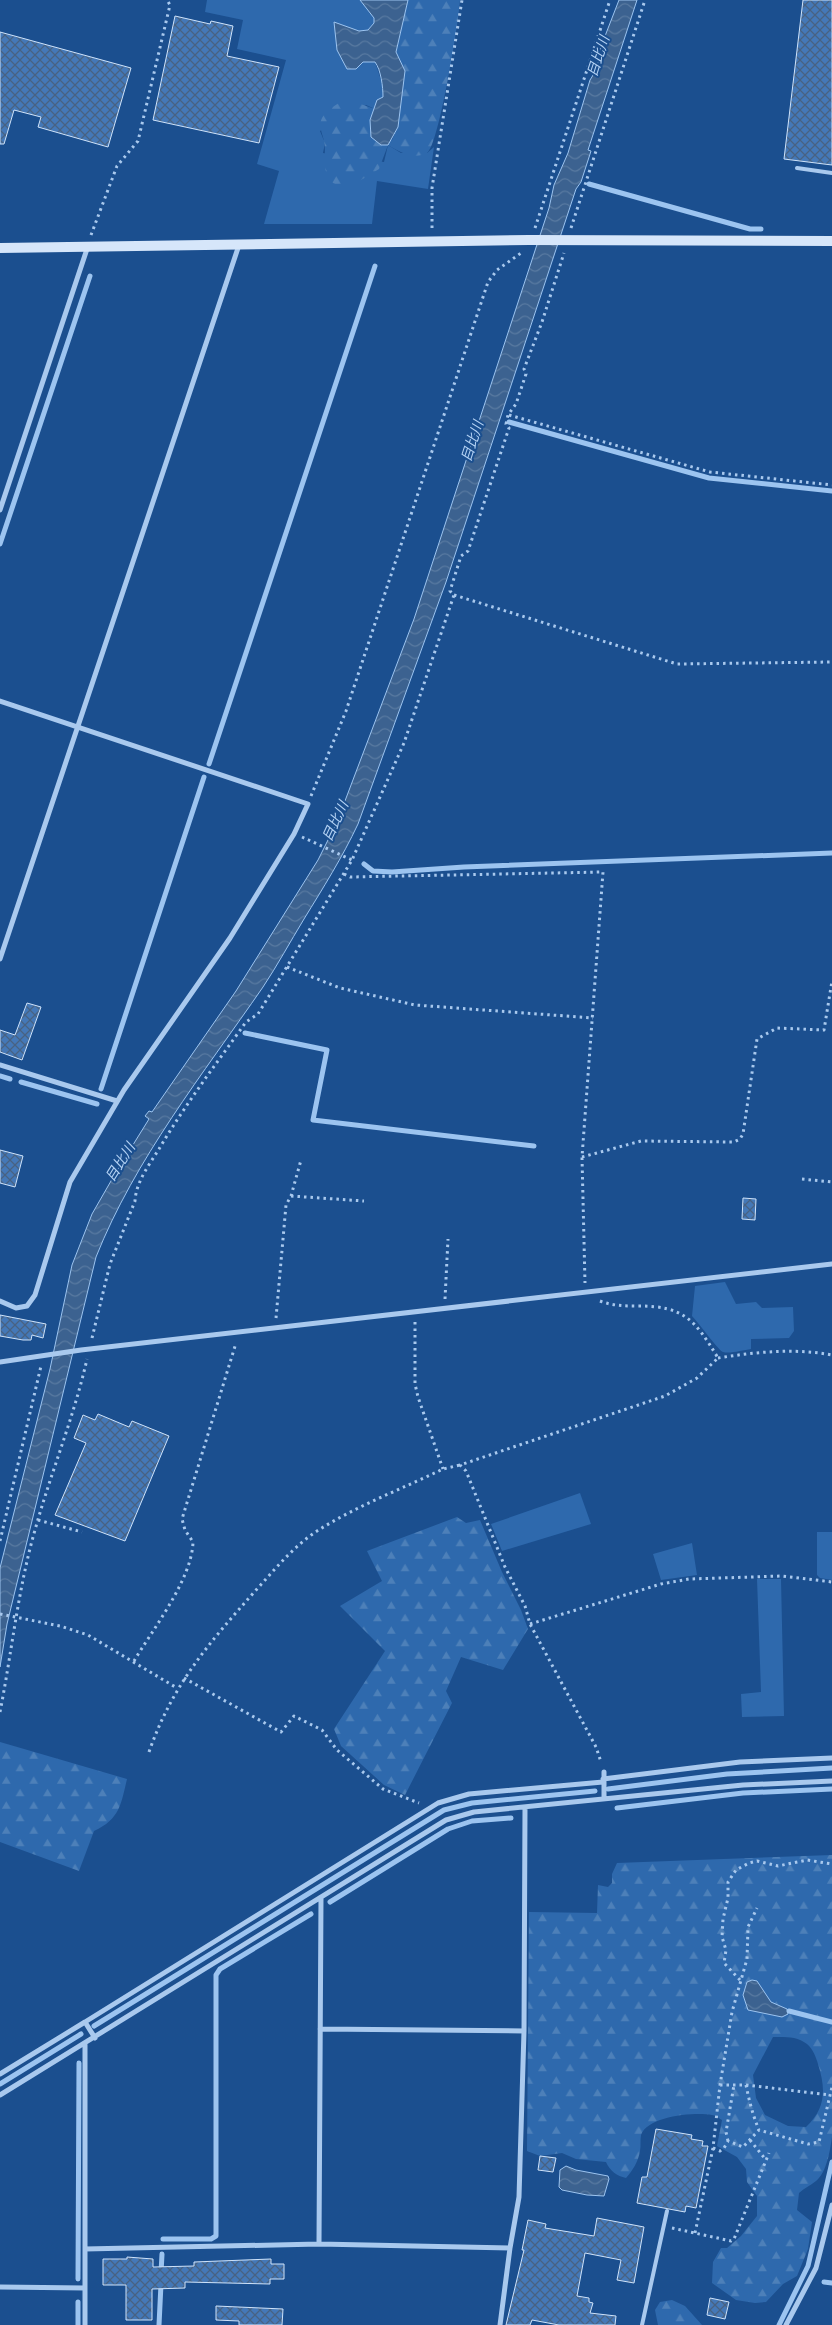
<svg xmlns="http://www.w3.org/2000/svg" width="832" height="2325" font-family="Montserrat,'Noto Sans JP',sans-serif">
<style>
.green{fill:#2e69ad}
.forest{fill:url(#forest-firs);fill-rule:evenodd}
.water{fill:url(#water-waves);stroke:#9cc4f0}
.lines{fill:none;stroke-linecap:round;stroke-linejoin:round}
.stream{stroke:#9cc4f0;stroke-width:5}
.building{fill:url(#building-cross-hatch);stroke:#cfe3fa}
.path{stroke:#a9c9ee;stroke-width:3;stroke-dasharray:2.5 4;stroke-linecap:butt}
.lane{stroke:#a9c9ee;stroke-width:4}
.street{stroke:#a9c9ee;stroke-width:5}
.secondary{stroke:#d6e6fa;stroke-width:10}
.labels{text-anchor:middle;stroke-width:4;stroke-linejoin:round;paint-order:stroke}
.water-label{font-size:14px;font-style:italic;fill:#b5d3f5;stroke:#1b4f8f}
</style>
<defs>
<pattern id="forest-firs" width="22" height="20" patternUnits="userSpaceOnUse" patternTransform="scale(1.25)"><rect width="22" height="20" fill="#2e69ad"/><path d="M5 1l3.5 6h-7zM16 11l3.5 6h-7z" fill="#4d80b9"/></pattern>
<pattern id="water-waves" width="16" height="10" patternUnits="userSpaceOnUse" patternTransform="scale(1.25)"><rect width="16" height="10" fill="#3c6290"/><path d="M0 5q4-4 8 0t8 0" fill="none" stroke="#597aa1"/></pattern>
<pattern id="building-cross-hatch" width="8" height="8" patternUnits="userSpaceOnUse" patternTransform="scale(1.25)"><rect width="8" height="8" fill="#4478b7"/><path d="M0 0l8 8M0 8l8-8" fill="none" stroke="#486282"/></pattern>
</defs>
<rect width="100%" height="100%" fill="#1b4f8f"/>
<path class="green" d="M207 0H360L375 18 374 23 368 30 359 31 350 28 356 69 362 62H375L383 86V97L377 100 375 109 366 105 320 131 325 143 323 153 384 162 388 145 401 153H427L434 147 428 189 377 181 372 224H264L279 171 257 164 286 60 237 49 243 20 205 12Z
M725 1282 736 1304 756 1302 762 1308 793 1307 794 1331 789 1338 751 1339V1349C743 1350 730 1354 723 1352 719 1351 698 1322 692 1316L695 1286Z
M580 1493 591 1524 502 1551 491 1524Z
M817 1532H832V1580L820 1578 817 1575Z
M692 1543 697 1575 661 1580 653 1554Z
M757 1579H781L784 1716 742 1717 741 1694 761 1692Z"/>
<path class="forest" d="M408 0H460C459 19 439 146 427 153 414 160 399 152 388 145L379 169 348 188C344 187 337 185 333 183 320 172 327 153 324 141 322 132 317 124 324 115 329 108 339 103 346 99L375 109 370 120 392 140 398 127 405 71 396 52Z
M457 1517 466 1523 480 1520 502 1572 521 1610 528 1629 503 1670 461 1657 446 1691 452 1703 405 1795 384 1785 341 1746 334 1729 385 1651 340 1606 382 1581 367 1551Z
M0 1742 127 1779C121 1804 120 1819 94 1831L79 1871 0 1842Z
M832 1855V2137C830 2150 827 2172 816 2181 810 2186 804 2188 799 2193L797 2210 812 2222 808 2249 797 2276 783 2284 766 2302 755 2303 736 2300 712 2283 713 2262 721 2248H727L741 2236 757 2216V2196L747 2182 746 2169 737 2157 717 2146 722 2120C719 2118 715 2115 712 2115 694 2112 648 2116 641 2135 640 2140 641 2146 640 2151 638 2162 633 2170 626 2178 617 2176 610 2171 606 2162L576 2159 562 2153 540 2156 527 2151 529 1912 597 1913 598 1885 608 1887 612 1883V1874L617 1863ZM773 2037C785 2037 797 2036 807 2044 813 2049 816 2057 818 2064 826 2089 826 2108 806 2127L788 2126 765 2115 756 2098 753 2075Z
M672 2300 685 2306 702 2325H658L655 2310 660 2302Z"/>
<path class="water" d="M360 0H408L396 52 405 71 398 127 388 145H381L371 137 370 120 377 100 383 97C383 87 381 70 375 62H363L356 69H347L337 50 334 22 359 31 368 30 374 23V18Z
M619 0H637L588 150 591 151 581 182 576 189 446 582 358 824C342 858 323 888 304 919 290 942 277 966 263 987 203 1074 135 1159 96 1257L7 1624 0 1667V1568L50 1369 72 1265 92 1214 115 1174 113 1171 115 1168 118 1169 149 1119 145 1116 149 1111 152 1112 236 991 318 860 337 822 414 619 549 208 554 185 568 153 590 80C595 73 601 58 600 49Z
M752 1980 757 1981 771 2002 787 2009 788 2014 782 2017 748 2010 743 1995 747 1982Z
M566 2166 576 2170 608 2176 609 2179 604 2196 587 2195 562 2190 559 2187 560 2170Z"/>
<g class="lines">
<path class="stream" d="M589 184 750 229H761
M509 422 709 478 832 491
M0 544 90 276
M209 764 375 266
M364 864 373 871 392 872 464 867 832 853
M245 1033 327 1050 313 1120 534 1146
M0 1076 10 1079
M21 1082 97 1104
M101 1089 204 777
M608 1789 727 1774 832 1768
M617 1808 743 1793 832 1789
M330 1902 448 1829 472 1821 511 1818
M789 2011 832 2022
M94 2026 444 1810 472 1803 595 1791
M0 2084 81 2034
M163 2239H211L216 2236V1975L220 1969 311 1914
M161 2273 162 2254
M78 2279 79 2063
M824 2282 832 2283
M78 2325V2302
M159 2325 161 2284
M779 2325 808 2266 832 2162"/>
</g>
<path class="building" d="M803 0H832V165L784 159Z
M175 16 210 24 211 21 233 26 227 56 279 67 259 143 153 120Z
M0 32 131 68 108 147 38 127 41 117 14 110 4 144H0Z
M27 1003 41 1007 22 1060 0 1052V1030L15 1035Z
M0 1150 23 1156 15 1187 0 1183Z
M743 1198 756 1199 755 1220 742 1219Z
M0 1315 46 1324 43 1338 32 1335 31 1340H23L0 1336Z
M98 1414 129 1427 132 1421 169 1436 125 1541 55 1515 86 1443 74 1438 83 1415 95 1420Z
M656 2129 692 2135 691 2139 703 2141 702 2146H708L696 2208 686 2206 685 2212 637 2203 642 2177H647Z
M540 2156 556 2158 553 2172 538 2170Z
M597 2218 644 2227 634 2283 617 2280 621 2260 585 2253 577 2296 589 2298V2302L593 2303 590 2313 616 2316 615 2325H559L532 2320 530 2325H506L524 2250H522L528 2220 546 2224 545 2228 594 2236Z
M127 2257 153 2259V2267L194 2266V2262L271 2259V2264H284V2279H270V2284L185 2282V2288L152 2289V2320H126V2285H103V2259H127Z
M710 2298 729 2302 725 2319 707 2315Z
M216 2306 283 2309 282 2325H239V2321L216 2320Z"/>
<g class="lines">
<path class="path" d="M432 228V188L462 0
M535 228 610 0
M571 228 645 0
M91 235 117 166 138 141 170 5 167 0
M509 415 710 472 832 485
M454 595 677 664 832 662
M311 796 346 711 488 282 497 270 521 253
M302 837 352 860
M344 874 350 877 603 872 582 1157 585 1283
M287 967 340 988 415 1005 593 1018
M582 1157 641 1141 734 1142 740 1139 743 1134 757 1039 777 1028 824 1030 832 981
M802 1179 832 1182
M291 1196 364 1201
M445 1299 448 1239
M600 1301C613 1306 625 1306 639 1306 684 1306 695 1320 718 1358L697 1378 665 1396 460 1465 466 1471 505 1567 525 1606 530 1624 596 1747 601 1762
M276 1318 286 1205 291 1196 301 1160
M415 1322V1384L418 1397 443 1469
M92 1338 110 1264 135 1201C136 1182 149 1165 159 1149 185 1105 216 1064 246 1022L258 1014 352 860 404 743 454 595 450 591 461 556 468 551 509 428 506 424 508 415 516 404 526 374 524 369 542 322 564 253
M718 1358C756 1352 794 1348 832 1355
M38 1520 82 1532
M0 1541 41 1366
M0 1614 60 1626 88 1635 177 1688
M530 1624 661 1584 689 1579 782 1576 832 1582
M134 1661C153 1629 192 1579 193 1542L185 1530 182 1519 236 1343
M184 1678 281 1732 294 1716 322 1730 337 1750 383 1789 419 1803
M0 1712C12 1651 18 1589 35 1530 51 1472 74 1417 87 1359
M149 1752C173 1683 210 1642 257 1589 276 1568 294 1546 317 1531 356 1506 402 1489 443 1469L460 1465
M740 1980 724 1963 726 1950 722 1937 723 1919 728 1898V1882L736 1870 749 1863 757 1861 778 1866 807 1860 832 1864
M720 2085H746L830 2095
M746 2085C749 2100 753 2116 759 2130
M750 2140 766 2160
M728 2141 726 2132 734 2085
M713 2148 720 2151 724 2148 728 2141 743 2147 759 2130 808 2144 819 2142 832 2087
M672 2228 731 2241 734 2239 769 2153
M695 2233 713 2148 720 2085 732 2012 747 1959 748 1927 757 1908"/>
<path class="lane" d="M797 168 832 173
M642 2325 667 2211"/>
<path class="street" d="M0 510 88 246
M0 701 308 804 294 834 230 938 124 1090 70 1182 35 1295 27 1306 16 1308 0 1301
M0 959 239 245
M0 1065 117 1101
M0 1362 81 1350 832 1264
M603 1779 740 1762 832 1758
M604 1799V1772
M85 2022 438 1803 469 1794 603 1782
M320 2029 524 2031
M0 2074 85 2022 95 2038
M0 2095 446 1820 474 1812 743 1785 832 1781
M319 2244 321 1898
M85 2249 319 2244 510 2248 519 2197 524 2031 525 1808
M0 2287 85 2288
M85 2325V2044
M500 2325 510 2248
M786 2325 816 2268 832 2205"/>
<path class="secondary" d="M0 248 529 240 832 241"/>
</g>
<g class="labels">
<g class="water-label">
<text transform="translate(598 56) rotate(-72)" y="5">目比川</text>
<text transform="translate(472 441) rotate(-72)" y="5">目比川</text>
<text transform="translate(335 821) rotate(-65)" y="5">目比川</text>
<text transform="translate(120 1162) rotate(-58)" y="5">目比川</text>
</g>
</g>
</svg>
